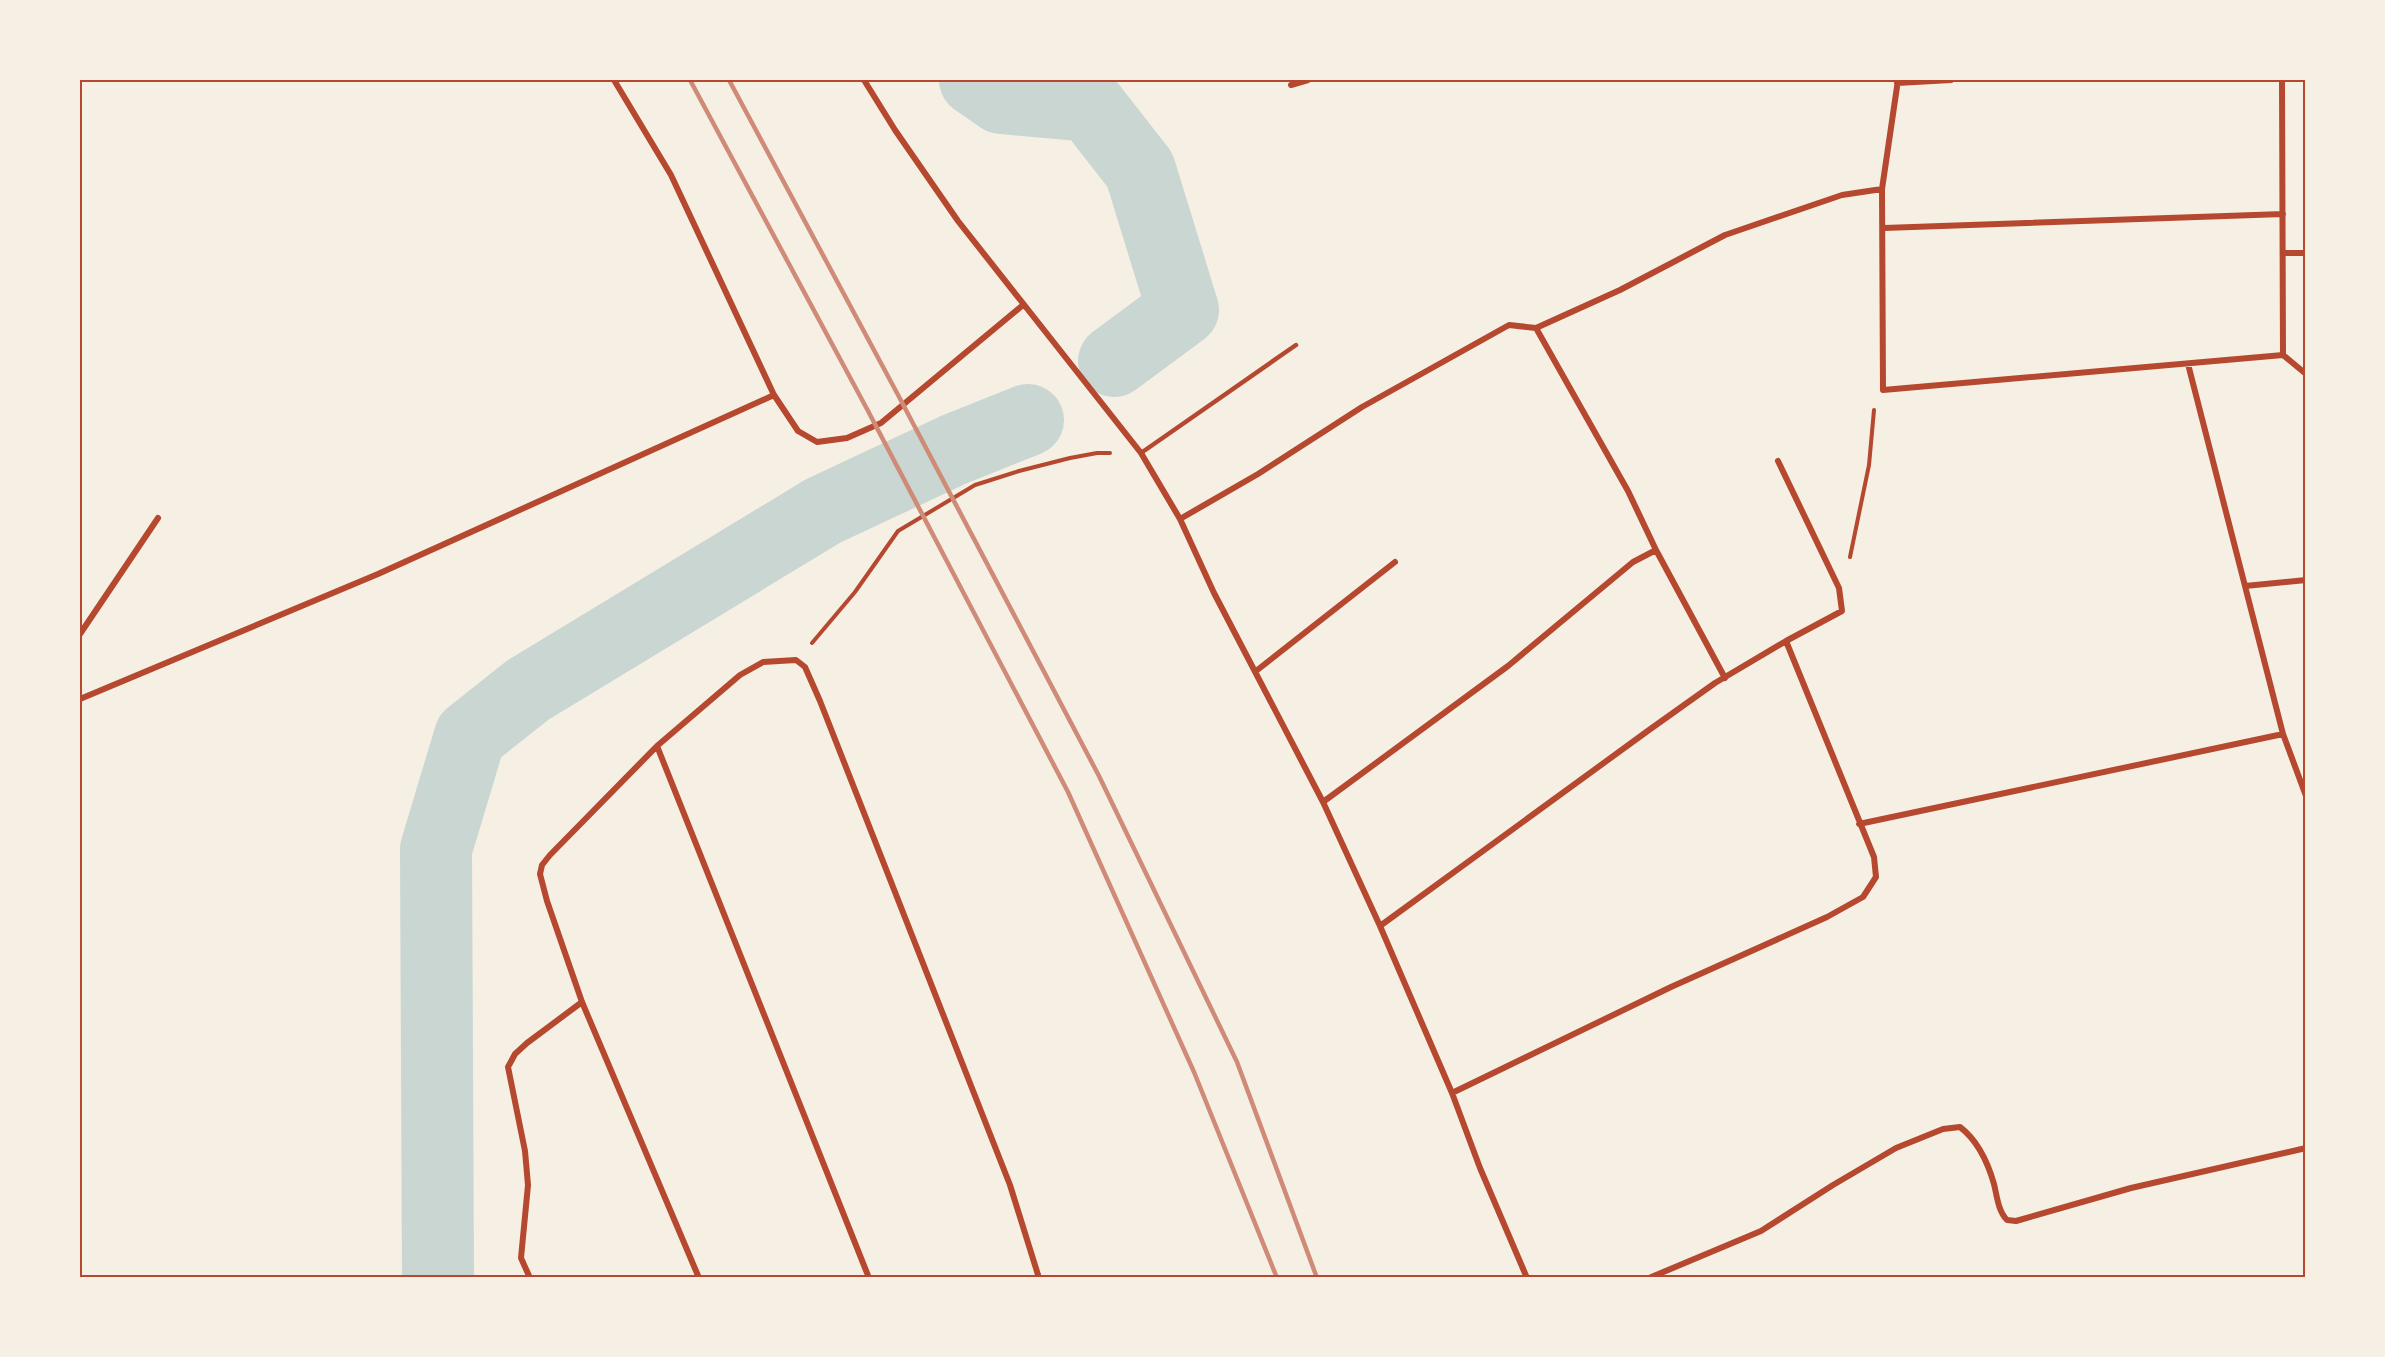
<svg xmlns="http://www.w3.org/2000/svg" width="2385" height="1357" font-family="'Fira Sans Condensed',sans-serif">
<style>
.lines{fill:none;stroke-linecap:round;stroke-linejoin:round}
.river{stroke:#c9d6d2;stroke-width:72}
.path{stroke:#b5482f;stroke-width:4}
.service{stroke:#b5482f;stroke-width:4.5}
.minor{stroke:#b5482f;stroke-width:6}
.rail{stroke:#cf8b77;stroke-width:4.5}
.neatline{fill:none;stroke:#b5482f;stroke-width:2}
</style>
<rect width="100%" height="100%" fill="#f6efe4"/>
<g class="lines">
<path class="river" d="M975 80 1001 98 1090 106 1140 170 1183 310 1114 361
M438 1278 436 849 470 736 528 690 823 511 953 450 1028 420"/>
<path class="path" d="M1850 557 1869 465 1874 410
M812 643 855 592 898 531 975 485 1019 471 1070 458 1097 453H1110"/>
<path class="service" d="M1141 453 1296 345"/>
<path class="minor" d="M614 80 671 175 774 395 798 431 817 442 847 438 881 423 1023 305
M864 80 895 130 958 221 1141 453 1180 519 1214 593 1323 802 1380 926 1452 1093 1480 1168 1527 1278
M1898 80 1882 189 1883 390 2283 355
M2282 80 2283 355 2306 374
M1897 83 1951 80
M1291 85 1308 80
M1884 228 2283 214
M2283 253H2306
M2188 364 2283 734 2306 796
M1180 519 1258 474 1362 407 1509 325 1536 328 1620 290 1725 235 1842 195 1882 189
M1656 550 1725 678
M2245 586 2306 580
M80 634 158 518
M1256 671 1395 562
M80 699 378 574 774 395
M657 746 869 1278
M1323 802 1508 666 1633 562 1656 550 1628 491 1536 328
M1859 824 2283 734
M1380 926 1649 730 1715 683 1786 641 1842 611 1839 588 1778 461
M1452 1093 1671 987 1827 917 1863 897 1876 877 1874 857 1786 641
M530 1278 521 1258 528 1185 525 1151 508 1067 515 1054 527 1043 582 1002
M699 1278 582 1002 547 901 540 874 542 865 550 855 657 746 740 675 763 662 796 660 805 667 820 701 1010 1185 1039 1278
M1649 1278 1761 1231 1833 1185 1896 1148 1943 1129 1960 1127C1977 1140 1988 1163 1994 1184 1997 1196 1998 1211 2007 1220L2016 1221 2131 1188 2306 1148"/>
<path class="rail" d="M690 80 867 409 1068 792 1194 1072 1277 1278
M729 80 897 393 1099 776 1237 1062 1317 1278"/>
</g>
<rect width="2385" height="1357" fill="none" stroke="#f6efe4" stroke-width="162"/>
<rect x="81" y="81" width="2223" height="1195" class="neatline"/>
</svg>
